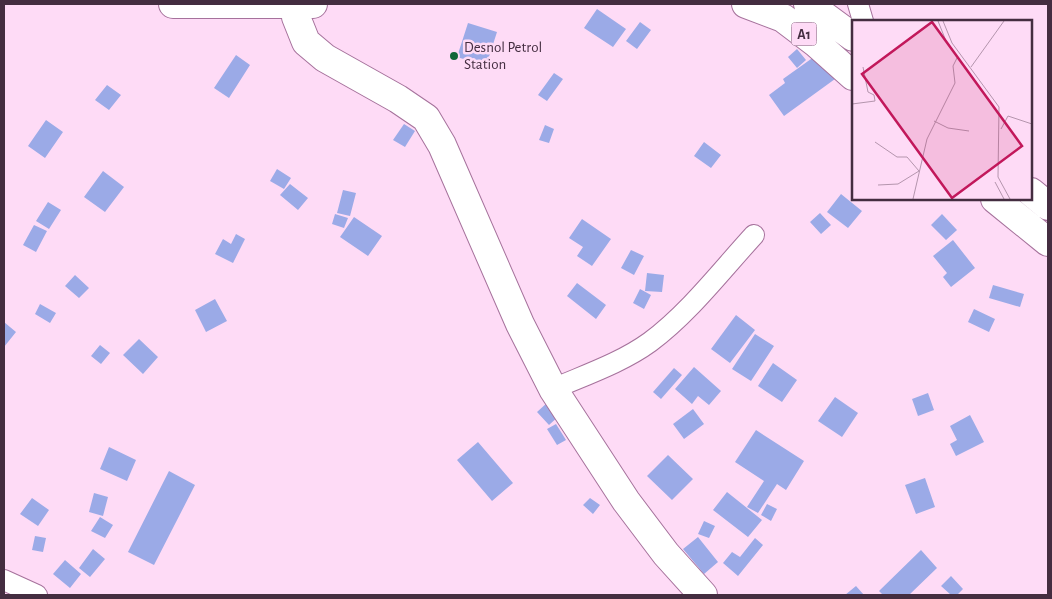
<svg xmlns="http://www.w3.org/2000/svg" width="1052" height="599" font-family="'Alegreya Sans',sans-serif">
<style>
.building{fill:#9baae7}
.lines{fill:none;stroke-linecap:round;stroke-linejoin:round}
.street-casing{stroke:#a6729c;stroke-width:22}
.secondary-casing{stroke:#a6729c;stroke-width:30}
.highway-casing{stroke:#a6729c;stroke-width:30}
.street{stroke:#fff;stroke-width:20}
.secondary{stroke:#fff;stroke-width:28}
.highway{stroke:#fff;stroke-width:28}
.poi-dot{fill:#116739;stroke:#fedbf6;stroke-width:2}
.labels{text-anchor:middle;stroke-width:5;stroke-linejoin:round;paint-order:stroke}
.shield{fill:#fedbf6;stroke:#7c6177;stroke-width:1}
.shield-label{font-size:14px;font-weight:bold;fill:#442d40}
.poi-label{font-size:15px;fill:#442d40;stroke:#fedbf6;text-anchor:start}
.inset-road{fill:none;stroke:#b495ad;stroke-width:1}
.view{fill:#c2185b;fill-opacity:0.15;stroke:#c2185b;stroke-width:2.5}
.inset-edge{fill:none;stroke:#442d40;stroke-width:2.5}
</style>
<rect width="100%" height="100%" fill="#fedbf6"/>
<path class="building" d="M597 9 626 29 613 47 584 28Z
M640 22 651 30 637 49 626 41Z
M468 23 497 32 486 66 457 57Z
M797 49 806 60 797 68 788 57Z
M818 54 835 79 784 116 769 95 785 83 783 79Z
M236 55 250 65 229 98 214 88Z
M554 73 563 79 547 101 538 95Z
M107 85 121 95 109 110 95 100Z
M46 120 63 132 45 158 28 146Z
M404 124 415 131 405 147 393 140Z
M545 125 554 129 549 143 539 140Z
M704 142 721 155 711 168 694 156Z
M277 169 291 178 284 189 270 181Z
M103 171 124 187 105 212 84 197Z
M290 184 308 198 298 210 280 195Z
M343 190 356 193 350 216 337 213Z
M841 194 862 211 848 228 827 212Z
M48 202 61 210 49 229 36 221Z
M820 213 831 225 821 234 810 222Z
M335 214 348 218 344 228 332 224Z
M942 214 957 230 946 240 931 225Z
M354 217 382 236 368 256 340 237Z
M582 219 611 239 592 266 577 256 583 247 569 238Z
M34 225 47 231 36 252 23 245Z
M236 234 245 239 233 263 215 254 223 239 231 244Z
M953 240 975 268 951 287 943 277 947 273 933 256Z
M631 250 644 256 634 275 621 268Z
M647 273 664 275 662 292 645 291Z
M75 275 89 288 79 298 65 286Z
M577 283 606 305 596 319 567 296Z
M993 285 1024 294 1020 307 989 298Z
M640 289 651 295 644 309 633 303Z
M215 299 227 321 206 332 195 310Z
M40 304 56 313 50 323 35 314Z
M974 309 995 319 989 332 968 322Z
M736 315 755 330 730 363 711 349Z
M4 322 16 332 4 347Z
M755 334 774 346 751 381 732 369Z
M139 339 158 357 143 374 123 355Z
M100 345 110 353 101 364 91 356Z
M773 363 797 380 782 402 758 386Z
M694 367 721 391 709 405 698 396 692 404 675 389Z
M674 368 682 375 661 399 653 392Z
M928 393 934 410 918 416 912 399Z
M835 397 858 413 842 437 818 421Z
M548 402 560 415 549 425 537 412Z
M693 409 704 424 684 439 673 424Z
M970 415 984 442 956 456 950 444 957 440 950 426Z
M556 424 566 440 557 445 547 429Z
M756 430 804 461 786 490 777 484 758 513 747 507 764 481 735 462Z
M478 442 513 483 492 501 457 460Z
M109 447 136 460 127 481 100 469Z
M668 455 693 479 672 500 647 476Z
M169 471 195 485 154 565 128 552Z
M925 478 935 507 916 514 905 485Z
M727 492 762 520 748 537 713 510Z
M94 493 108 497 103 516 89 512Z
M32 498 49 510 38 526 20 514Z
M590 498 600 505 593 514 583 505Z
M767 504 777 509 771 521 761 515Z
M100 517 113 525 105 538 91 531Z
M704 521 715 526 709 538 698 534Z
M35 536 46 538 43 552 32 550Z
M698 537 718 562 704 574 683 549Z
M755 538 763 545 738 576 723 563 732 552 740 557Z
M93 549 105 559 90 577 79 568Z
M921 550 937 568 909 595H883L879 591Z
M65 560 81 574 70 588 53 574Z
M951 576 963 589 957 595H951L941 586Z
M856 586 864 595H845Z"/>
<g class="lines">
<g class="street-casing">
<path id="street" d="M858 4 863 21
M553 389C585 375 621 363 650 342 689 313 721 271 754 235
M4 580 37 595"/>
</g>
<g class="secondary-casing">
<path id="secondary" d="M295 5 296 17 306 42 325 58 398 99 426 118 442 145 520 324 553 389 626 501 666 554 703 595"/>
</g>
<g class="highway-casing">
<path id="highway" d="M173 4H313
M746 4 783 18 816 43 853 76
M808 4 853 37
M1031 192 1048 206
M995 199 1048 242"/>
</g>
<use href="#street" class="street"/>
<use href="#secondary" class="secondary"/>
<use href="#highway" class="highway"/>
</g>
<circle class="poi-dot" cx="454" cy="56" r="5"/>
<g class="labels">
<rect class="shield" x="791.5" y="22.5" width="25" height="23" rx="4"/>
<g class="shield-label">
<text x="804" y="39">A1</text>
</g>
<g class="poi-label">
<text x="464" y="52">Desnol Petrol<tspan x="464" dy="17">Station</tspan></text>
</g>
</g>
<g transform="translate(852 20)">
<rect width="180" height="180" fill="#fedbf6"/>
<path class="inset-road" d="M86 1 94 21M91 1 100 23 147 87 146 157 158 179M119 47 152 1M0 84 23 81 22 75 16 72 11 47M82 101 96 108 117 111M149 109 156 96 180 104M23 122 45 137H55L67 151 46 164 26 165M143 162 152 179M61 179 75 119 103 63 101 46 105 38"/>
<path class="view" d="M80 2 170 126 100 178 10 54Z"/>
<rect width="180" height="180" class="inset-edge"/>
</g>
<rect width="1052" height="599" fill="none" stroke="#442d40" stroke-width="10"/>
</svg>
